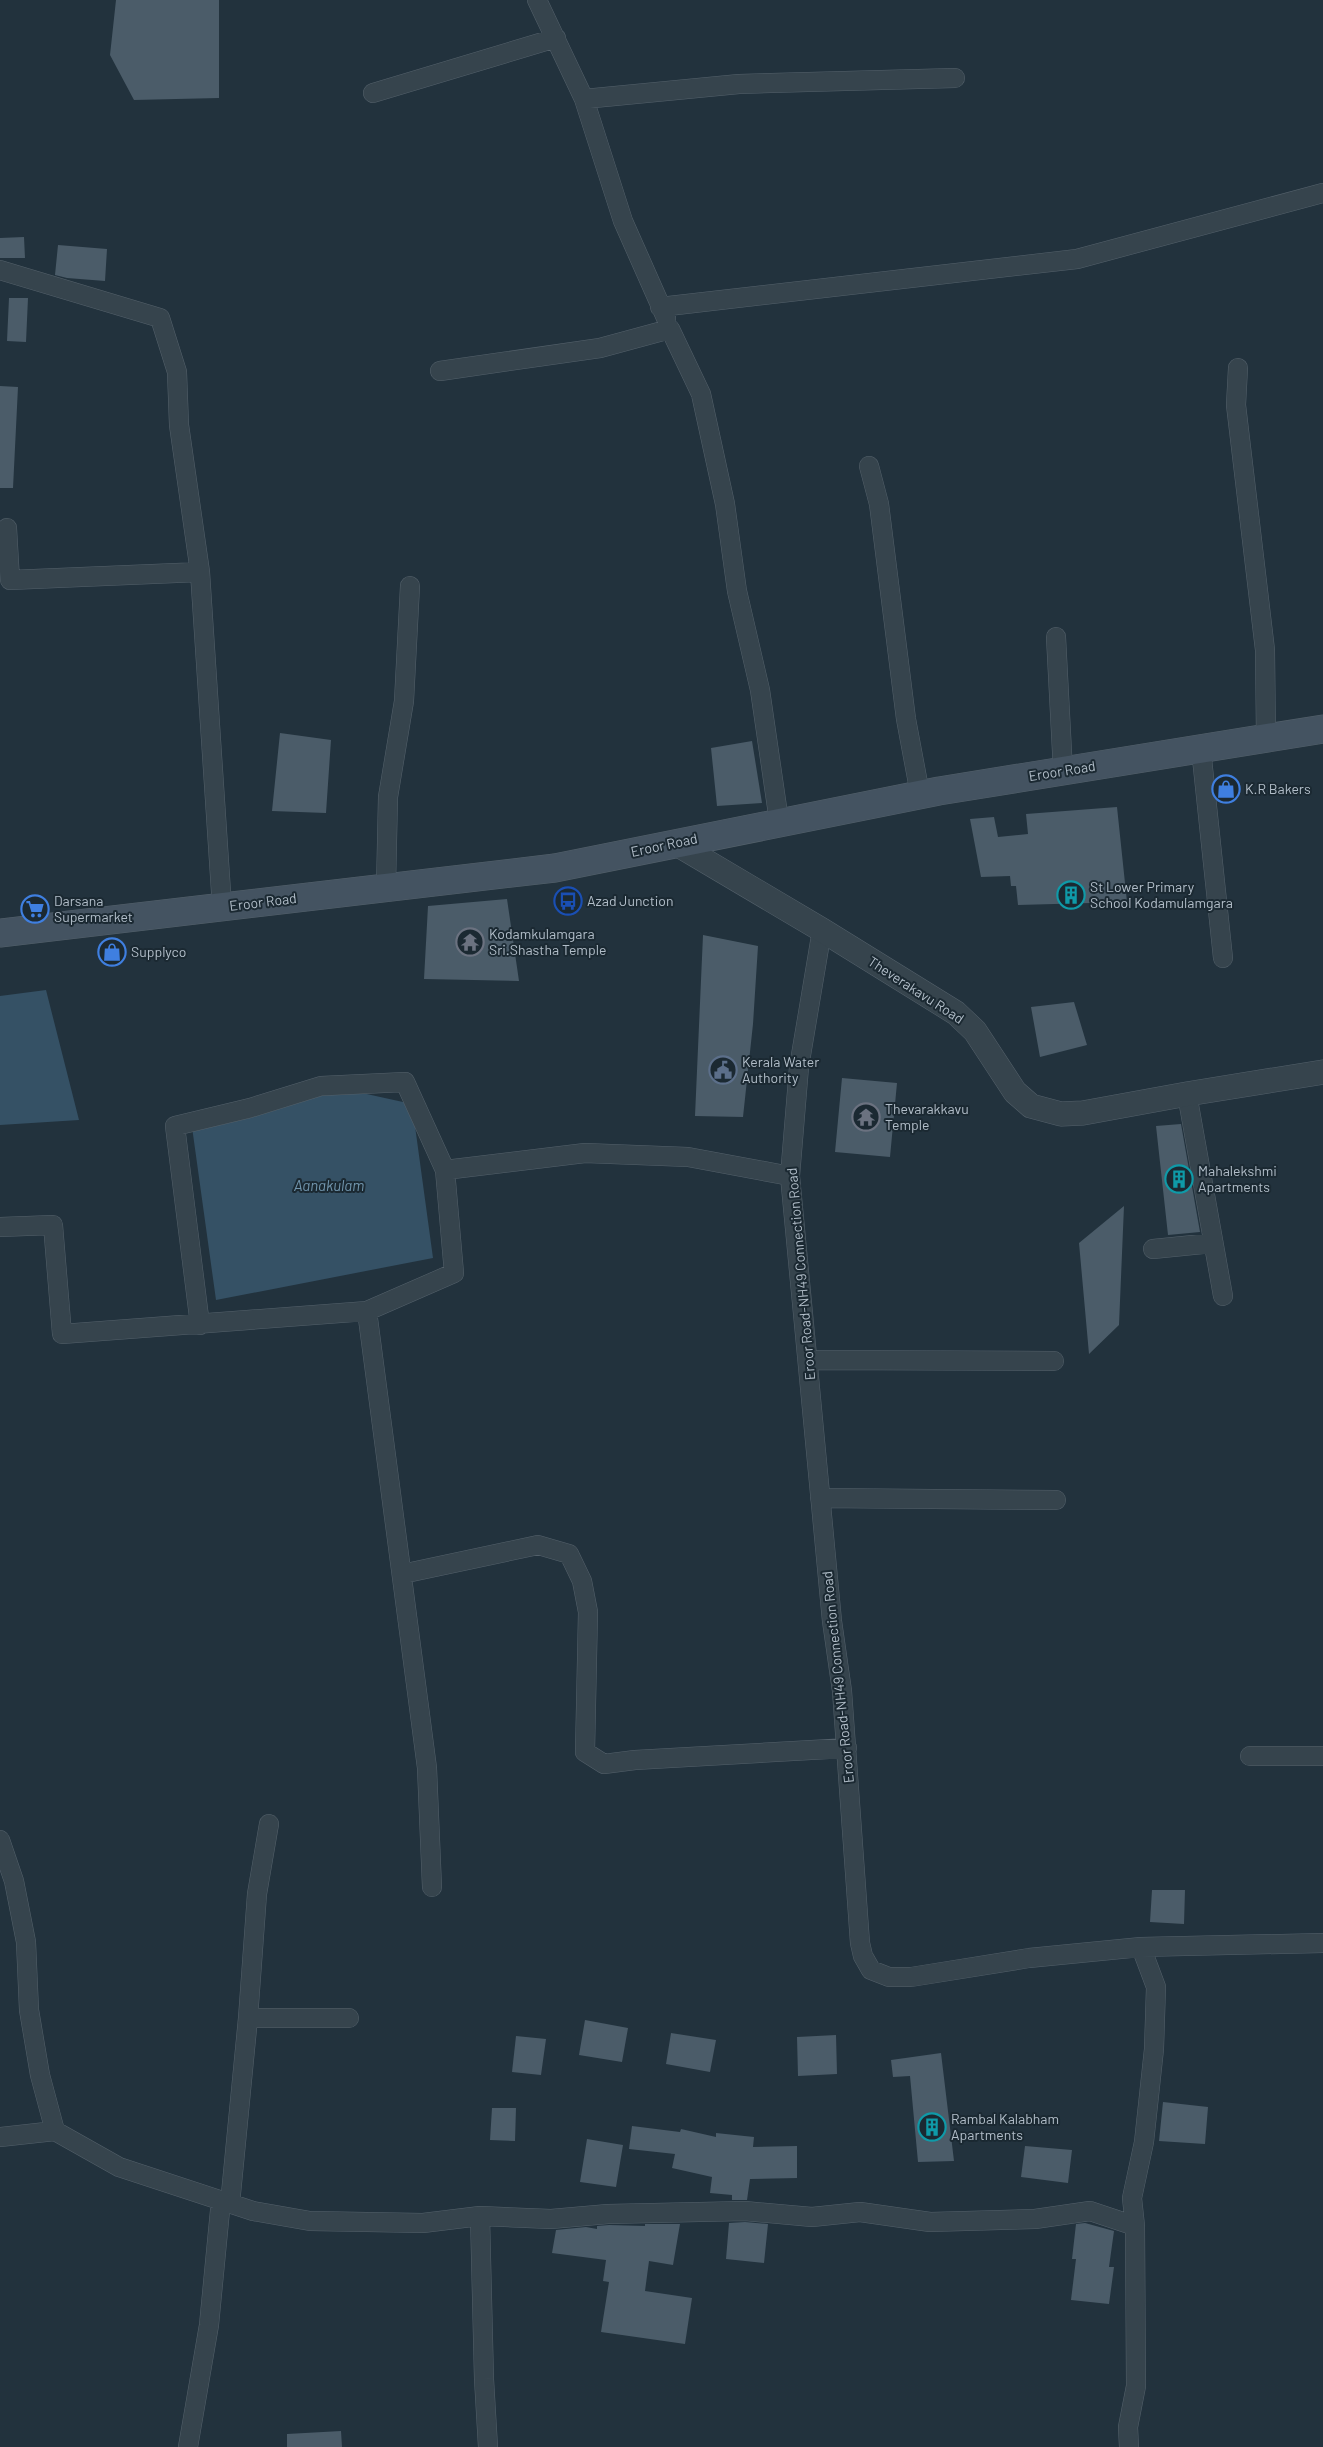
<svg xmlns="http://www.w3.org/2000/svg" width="1323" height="2447" font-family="Barlow,sans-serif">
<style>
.water{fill:#355165}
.building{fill:#4b5c69}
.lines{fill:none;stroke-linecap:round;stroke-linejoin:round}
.minor-casing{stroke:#54616b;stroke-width:20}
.tertiary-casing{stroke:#54616b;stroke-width:25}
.secondary-casing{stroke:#54616b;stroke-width:29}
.minor{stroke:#36444d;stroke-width:19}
.tertiary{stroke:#36444d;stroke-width:24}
.secondary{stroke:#445361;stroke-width:28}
.labels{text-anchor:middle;stroke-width:4;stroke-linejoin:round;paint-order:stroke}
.street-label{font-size:14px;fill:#b2bec9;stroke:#1b2932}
.poi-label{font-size:14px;fill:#b2bec9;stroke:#1b2932;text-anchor:start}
.water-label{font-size:15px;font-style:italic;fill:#7195ad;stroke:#1b2932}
</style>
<rect width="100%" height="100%" fill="#22323d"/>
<path class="water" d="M46 990 79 1120 0 1125V996Z
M344 1089 412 1104 433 1258 216 1300 192 1127Z"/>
<path class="building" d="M116 0H219V98L134 100 110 55Z
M24 237 25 258H0V238Z
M58 245 107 249 105 281 67 278 55 275Z
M9 298H28L26 342 7 341Z
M0 386 18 387 13 488H0Z
M280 733 331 740 326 813 272 811Z
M752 741 762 803 717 806 711 748Z
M1117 807 1127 902 1018 905 1016 886H1011L1010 876 981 877 970 819 994 817 998 837 1028 834 1026 814Z
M507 899 519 981 424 979 428 906Z
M703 935 758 946 753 1024 743 1117 695 1116Z
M1074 1002 1087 1045 1040 1057 1031 1007Z
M842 1078 897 1083 890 1157 835 1152Z
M1181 1124 1200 1232 1168 1235 1156 1126Z
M1124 1206 1119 1325 1089 1354 1079 1243Z
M1152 1890H1185L1184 1924 1150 1922Z
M585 2020 628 2028 622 2062 579 2055Z
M671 2033 716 2040 710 2072 666 2064Z
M836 2035 837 2074 798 2076 797 2037Z
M516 2036 546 2039 541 2075 512 2072Z
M941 2053 954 2161 918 2162 910 2076 893 2077 891 2060Z
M1163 2102 1208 2107 1205 2144 1159 2141Z
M492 2108H516L515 2141 490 2140Z
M632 2126 680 2132 681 2129 716 2137V2133L754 2137 753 2147 797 2146V2178L750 2179 747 2200H732V2195L710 2193 712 2177 672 2168 675 2154 629 2149Z
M587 2139 623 2145 616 2187 580 2182Z
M1025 2146 1072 2150 1068 2183 1021 2177Z
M745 2222 768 2224 764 2263 726 2259 729 2223Z
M1085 2223 1114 2231 1109 2267H1114L1109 2304 1071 2300 1076 2259H1072L1076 2224Z
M645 2224H680L673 2265 649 2261 645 2291 692 2298 685 2344 601 2332 609 2282 603 2281 606 2260 552 2253 556 2230 586 2227 597 2229V2226L609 2225 645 2226Z
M341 2431 342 2447H287V2434Z"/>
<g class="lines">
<g class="minor-casing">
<path id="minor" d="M537 0 584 99 623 221 666 318
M373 93 556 38
M584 99 739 84 955 78
M0 270 160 318 177 372 179 425 200 572
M660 307 1077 259 1323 193
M1238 368 1236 405 1265 650 1266 738
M440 371 600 348 670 329 701 394 725 504 737 591 760 690 779 821
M869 466 879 504 906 719 920 794
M7 528 10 580 200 572 222 907
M1056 637 1063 771
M1201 749 1223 958
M386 887 388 797 404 701 410 586
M822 930 799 1067 790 1176 832 1621 842 1691 860 1943 863 1956 871 1970 889 1977H911L1029 1958 1141 1947 1323 1943
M1187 1094 1223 1296
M0 1227 53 1225 62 1334 367 1311 454 1273 445 1170 585 1153 688 1157 790 1176
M1153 1249 1213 1243
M367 1311 427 1768 432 1887
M200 1325 175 1126 250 1108 321 1086 405 1082 445 1170
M809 1360 1054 1361
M820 1498 1056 1500
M402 1574 538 1545 569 1554 582 1581 588 1612 585 1752 604 1764 635 1760 847 1748
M1250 1756H1323
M0 1840 14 1881 26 1942 29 2010 40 2075 55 2131
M248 2018H349
M0 2137 55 2131 119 2167 253 2211 310 2221 423 2223 480 2216 551 2219 608 2214 745 2211 812 2217 860 2212 930 2222 1035 2219 1090 2211 1135 2226 1136 2386 1128 2427 1129 2447
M230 2204 248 2018 257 1894 269 1824
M480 2216 484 2379 488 2447
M1135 2226 1132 2198 1144 2142 1154 2049 1156 1987 1141 1947
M188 2447 209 2325 221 2200"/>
</g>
<g class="tertiary-casing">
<path id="tertiary" d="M675 843 822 930 956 1013 975 1031 1015 1092 1031 1106 1061 1114 1083 1113 1187 1094 1323 1072"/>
</g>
<g class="secondary-casing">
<path id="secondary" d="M0 933 555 868 939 791 1323 729"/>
</g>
<use href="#minor" class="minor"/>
<use href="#tertiary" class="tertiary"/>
<use href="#secondary" class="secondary"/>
</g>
<defs>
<g id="shop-ring" transform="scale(1.4375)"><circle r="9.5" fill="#1b2932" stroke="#3f7fe0" stroke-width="1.5"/><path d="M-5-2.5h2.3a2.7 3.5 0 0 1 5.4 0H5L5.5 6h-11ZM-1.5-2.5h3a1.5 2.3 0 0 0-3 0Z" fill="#3f7fe0"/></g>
<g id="building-ring" transform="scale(1.4375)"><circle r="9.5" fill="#1b2932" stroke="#0f9aa8" stroke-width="1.5"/><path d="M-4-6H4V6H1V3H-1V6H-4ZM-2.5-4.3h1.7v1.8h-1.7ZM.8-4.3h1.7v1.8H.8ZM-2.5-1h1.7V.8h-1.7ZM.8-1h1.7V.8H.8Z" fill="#0f9aa8"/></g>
<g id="bus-ring" transform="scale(1.4375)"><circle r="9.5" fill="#1b2932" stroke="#1a4fb4" stroke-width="1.5"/><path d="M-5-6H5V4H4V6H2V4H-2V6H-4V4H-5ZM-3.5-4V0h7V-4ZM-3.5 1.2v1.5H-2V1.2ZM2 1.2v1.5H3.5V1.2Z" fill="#1a4fb4"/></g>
<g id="supermarket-ring" transform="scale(1.4375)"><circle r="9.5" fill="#1b2932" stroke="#3f7fe0" stroke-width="1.5"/><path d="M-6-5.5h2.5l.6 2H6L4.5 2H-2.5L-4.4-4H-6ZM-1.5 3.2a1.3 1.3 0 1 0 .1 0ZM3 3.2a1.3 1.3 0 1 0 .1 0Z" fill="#3f7fe0"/></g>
<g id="temple-ring" transform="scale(1.4375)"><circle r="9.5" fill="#1b2932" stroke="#6b7280" stroke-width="1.5"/><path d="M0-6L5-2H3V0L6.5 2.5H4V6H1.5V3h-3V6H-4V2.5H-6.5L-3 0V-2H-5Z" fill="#6b7280"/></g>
<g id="civic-ring" transform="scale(1.4375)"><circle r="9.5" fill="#1b2932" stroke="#5c6f8a" stroke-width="1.5"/><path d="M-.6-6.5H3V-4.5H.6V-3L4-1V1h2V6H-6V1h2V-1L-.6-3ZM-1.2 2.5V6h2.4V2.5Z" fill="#5c6f8a"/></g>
</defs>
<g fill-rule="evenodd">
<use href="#shop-ring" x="1226" y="789"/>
<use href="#building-ring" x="1071" y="895"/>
<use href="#bus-ring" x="568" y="901"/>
<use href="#supermarket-ring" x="35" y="909"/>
<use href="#temple-ring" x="470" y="942"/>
<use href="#shop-ring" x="112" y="952"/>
<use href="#civic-ring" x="723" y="1070"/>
<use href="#temple-ring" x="866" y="1117"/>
<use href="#building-ring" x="1179" y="1179"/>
<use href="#building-ring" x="932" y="2127"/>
</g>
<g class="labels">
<g class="street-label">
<text transform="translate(1062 771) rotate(-9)" y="5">Eroor Road</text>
<text transform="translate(664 845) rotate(-12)" y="5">Eroor Road</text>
<text transform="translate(263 902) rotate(-7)" y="5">Eroor Road</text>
<text transform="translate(916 990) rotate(33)" y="5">Theverakavu Road</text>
<text transform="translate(801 1274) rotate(-95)" y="5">Eroor Road-NH49 Connection Road</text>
<text transform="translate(838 1677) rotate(-96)" y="5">Eroor Road-NH49 Connection Road</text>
</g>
<g class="poi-label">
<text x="1245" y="794">K.R Bakers</text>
<text x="1090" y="892">St Lower Primary<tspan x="1090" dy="16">School Kodamulamgara</tspan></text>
<text x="54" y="906">Darsana<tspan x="54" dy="16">Supermarket</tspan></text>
<text x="587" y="906">Azad Junction</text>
<text x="489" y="939">Kodamkulamgara<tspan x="489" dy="16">Sri.Shastha Temple</tspan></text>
<text x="131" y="957">Supplyco</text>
<text x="742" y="1067">Kerala Water<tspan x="742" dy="16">Authority</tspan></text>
<text x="885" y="1114">Thevarakkavu<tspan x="885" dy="16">Temple</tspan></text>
<text x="1198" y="1176">Mahalekshmi<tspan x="1198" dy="16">Apartments</tspan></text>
<text x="951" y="2124">Rambal Kalabham<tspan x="951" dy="16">Apartments</tspan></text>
</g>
<g class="water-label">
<text x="329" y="1191">Aanakulam</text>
</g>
</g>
</svg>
